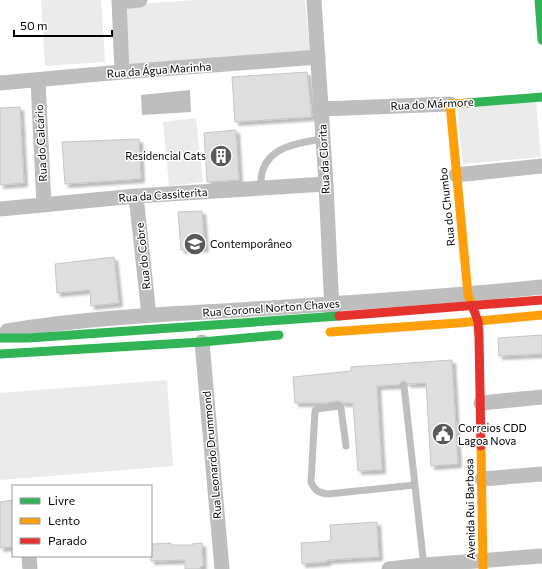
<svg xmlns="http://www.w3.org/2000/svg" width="542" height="569" font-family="Commissioner,sans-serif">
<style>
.green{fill:#ebebeb}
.water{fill:#bdbdbd}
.building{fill:#dedede;stroke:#c6c6c6;filter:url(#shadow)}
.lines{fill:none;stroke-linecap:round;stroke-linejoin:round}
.lane{stroke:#bebebe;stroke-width:7}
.street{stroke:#bebebe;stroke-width:15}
.fast{stroke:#30b455;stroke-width:9}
.slow{stroke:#ff9f0a;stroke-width:9}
.jam{stroke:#e5322d;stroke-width:9}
.labels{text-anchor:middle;stroke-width:3;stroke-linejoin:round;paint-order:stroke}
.street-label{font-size:11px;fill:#000;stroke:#fff}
.poi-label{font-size:11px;fill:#000;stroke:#fff;text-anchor:start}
</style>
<defs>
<filter id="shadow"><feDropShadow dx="3.5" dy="3.5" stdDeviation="1" flood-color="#0004"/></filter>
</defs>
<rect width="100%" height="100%" fill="#fff"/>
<path class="green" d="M41 0H101L105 62 45 66Z
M196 0H305L310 52 128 65 124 5Z
M536 101 541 157 463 164 457 109Z
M196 118 203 182 169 186 163 122Z
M167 380 173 466 0 480V393Z"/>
<path class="water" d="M190 90 191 112 142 115 141 95Z"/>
<path class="building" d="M307 72 312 117 235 122 232 77Z
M20 107 24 183 0 185V108Z
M236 130 239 180 207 182 204 133Z
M139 139 141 179 65 184 62 142Z
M202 211 205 248 181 250 178 212Z
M114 257 119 303 91 306 90 290 57 293 55 264Z
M542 335V354L499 356 498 338Z
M452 360 458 464 431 466 426 383 409 384 404 381 401 382 399 385 377 386 382 470 358 471 353 403H343L339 401 325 403H295L293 377 351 371V367Z
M13 500V547L0 548V502Z
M377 522 379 557 327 560V562L302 564 301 543 331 541 330 525Z
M171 543V545H192V544L202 543 203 566 200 567V569H185V560L151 561V544Z"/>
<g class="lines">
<path class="lane" d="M261 188C258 149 293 143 323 139
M404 386 424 567
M346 446 341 408 339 406 317 409 315 411 311 482C315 491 319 493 328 494L415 485"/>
<path class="street" d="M119 0 122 72
M314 0 326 184 332 312
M119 2 140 0
M38 81 44 205
M0 83 122 72 318 57
M321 109 450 104
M456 175 542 166
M136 196 149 315
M0 209 136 196 326 184
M7 331C78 319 151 315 223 311 329 304 436 298 542 287
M202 342 222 569
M481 403 542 397
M482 479 542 474
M29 556 30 569
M389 569 424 565 542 556"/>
<path class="fast" d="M539 0 542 40
M467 103 542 97
M0 338H29L339 316
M0 354 202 342 279 335"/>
<path class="slow" d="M467 103 450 104 468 295 473 308
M330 332 458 323 542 315
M481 446 483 569"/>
<path class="jam" d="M473 308 478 321 479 337 481 446
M339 316 542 300"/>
</g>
<defs>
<g id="building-disc" transform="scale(1.15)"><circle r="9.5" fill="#595959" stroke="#fff"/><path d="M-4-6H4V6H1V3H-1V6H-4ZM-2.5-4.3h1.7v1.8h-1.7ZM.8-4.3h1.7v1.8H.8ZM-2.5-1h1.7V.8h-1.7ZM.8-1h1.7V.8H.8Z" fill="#fff"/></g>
<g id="school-disc" transform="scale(1.15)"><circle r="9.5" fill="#595959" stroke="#fff"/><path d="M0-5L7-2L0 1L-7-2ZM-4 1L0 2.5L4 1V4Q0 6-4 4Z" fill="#fff"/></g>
<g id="civic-disc" transform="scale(1.15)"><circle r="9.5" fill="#595959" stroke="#fff"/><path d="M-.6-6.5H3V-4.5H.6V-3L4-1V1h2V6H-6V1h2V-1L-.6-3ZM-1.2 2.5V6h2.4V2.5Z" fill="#fff"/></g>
</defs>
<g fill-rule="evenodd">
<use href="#building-disc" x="221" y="156"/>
<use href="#school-disc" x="195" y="244"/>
<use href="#civic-disc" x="443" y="434"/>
</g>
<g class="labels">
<g class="street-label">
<text transform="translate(159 70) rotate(-4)" y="4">Rua da Água Marinha</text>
<text transform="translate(432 104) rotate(-3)" y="4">Rua do Mármore</text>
<text transform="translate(41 143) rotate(-93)" y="4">Rua do Calcário</text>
<text transform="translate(324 159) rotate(-93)" y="4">Rua da Clorita</text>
<text transform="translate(163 195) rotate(-4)" y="4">Rua da Cassiterita</text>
<text transform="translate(447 207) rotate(-96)" y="4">Rua do Chumbo</text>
<text transform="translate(143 256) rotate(-96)" y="4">Rua do Cobre</text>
<text transform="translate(271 308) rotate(-4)" y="4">Rua Coronel Norton Chaves</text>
<text transform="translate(212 455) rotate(-95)" y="4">Rua Leonardo Drummond</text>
<text transform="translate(470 509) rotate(-91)" y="4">Avenida Rui Barbosa</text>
</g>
<g class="poi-label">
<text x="206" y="160" text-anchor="end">Residencial Cats</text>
<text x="210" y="248">Contemporâneo</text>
<text x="458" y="432">Correios CDD<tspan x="458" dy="13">Lagoa Nova</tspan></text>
</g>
</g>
<rect x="12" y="485" width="140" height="72" fill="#ffffff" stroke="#999999"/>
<rect x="20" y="498" width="20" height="6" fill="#30b455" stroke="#999999"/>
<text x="48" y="505" font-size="12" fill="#000000">Livre</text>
<rect x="20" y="518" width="20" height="6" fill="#ff9f0a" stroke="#999999"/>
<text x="48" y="525" font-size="12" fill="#000000">Lento</text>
<rect x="20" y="538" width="20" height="6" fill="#e5322d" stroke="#999999"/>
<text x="48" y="545" font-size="12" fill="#000000">Parado</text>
<path d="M14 30v6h98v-6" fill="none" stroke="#000000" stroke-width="2"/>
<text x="20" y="30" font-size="12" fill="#000000" stroke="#ffffff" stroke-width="3" paint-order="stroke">50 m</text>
</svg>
